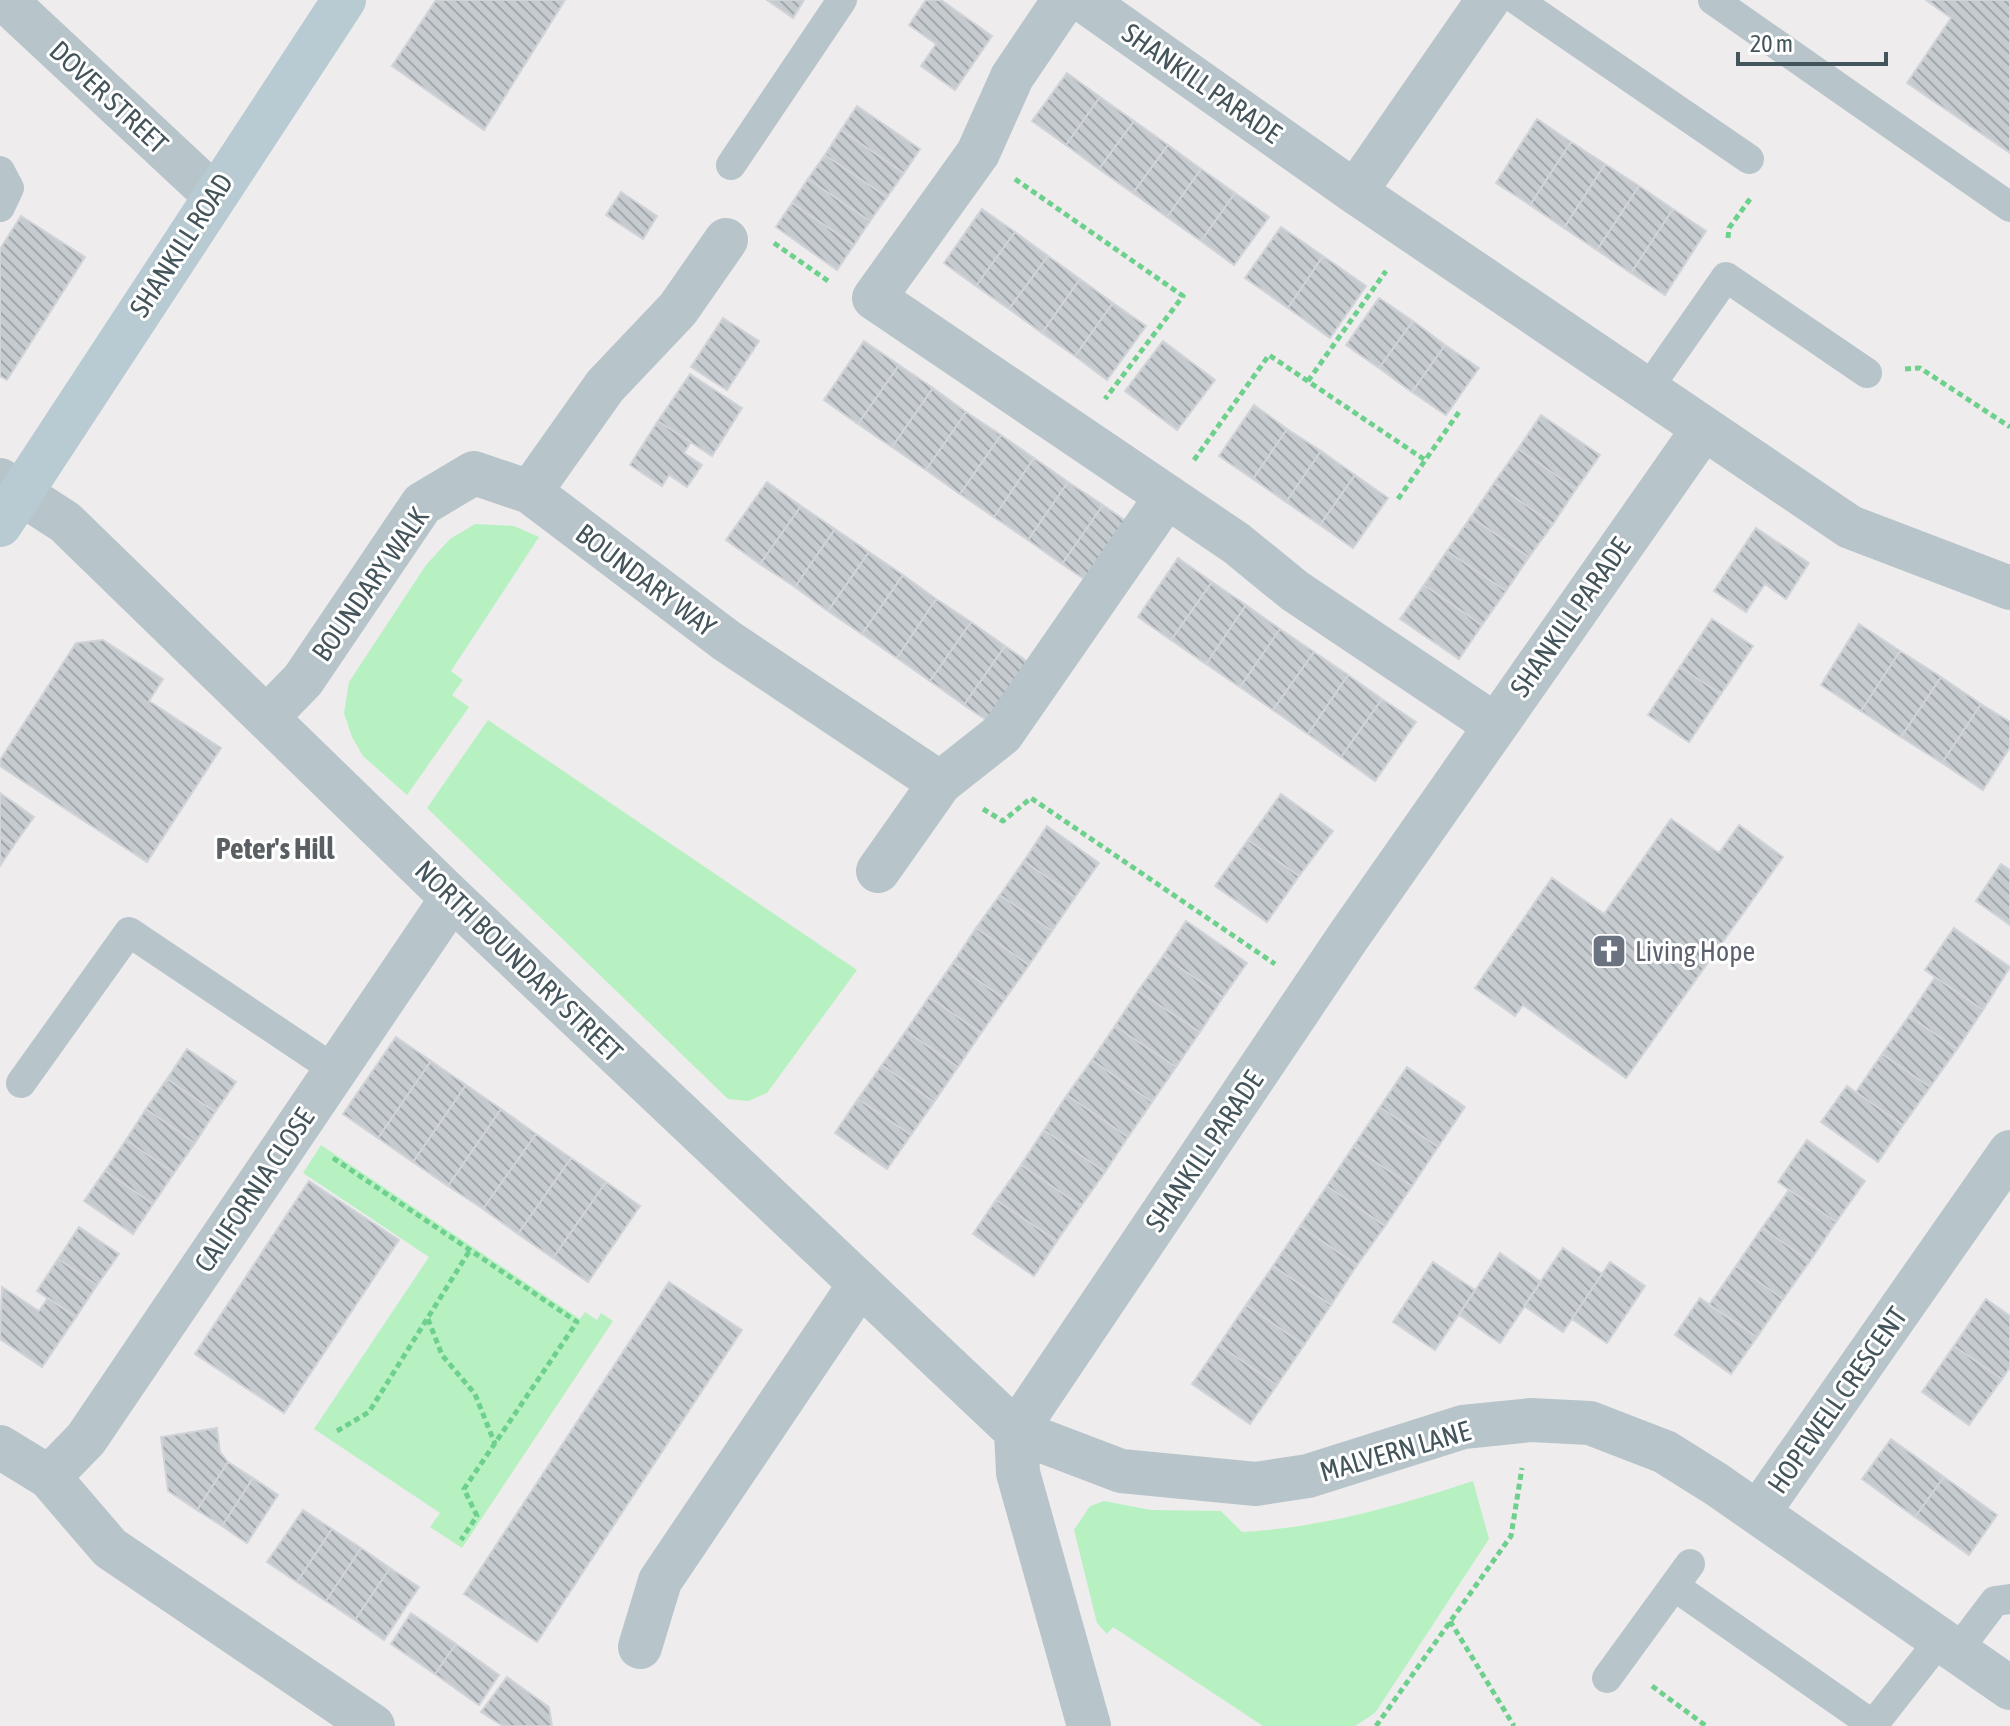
<svg xmlns="http://www.w3.org/2000/svg" width="2010" height="1726" font-family="'Asap Condensed',sans-serif">
<style>
.green{fill:#b7f1c2}
.building{fill:url(#building-back-hatch);stroke:#d0d4d9;stroke-width:2}
.lines{fill:none;stroke-linecap:round;stroke-linejoin:round}
.path{stroke:#6dd08c;stroke-width:5;stroke-dasharray:6 4;stroke-linecap:butt}
.lane{stroke:#b7c5cb;stroke-width:30}
.street{stroke:#b7c5cb;stroke-width:44}
.secondary{stroke:#b8cad2;stroke-width:44}
.labels{text-anchor:middle;stroke-width:6;stroke-linejoin:round;paint-order:stroke}
.street-label{font-size:28px;fill:#44545b;stroke:#fff}
.worship-label{font-size:28px;fill:#5b616d;stroke:#fff;text-anchor:start}
.neighbourhood-label{font-size:30px;font-weight:bold;fill:#595f62;stroke:#fff}
</style>
<defs>
<pattern id="building-back-hatch" width="6" height="6" patternUnits="userSpaceOnUse" patternTransform="scale(2)"><rect width="6" height="6" fill="#c6cbd0"/><path d="M-1 5l2 2M0 0l6 6M5-1l2 2" fill="none" stroke="#a2a7ac"/></pattern>
</defs>
<rect width="100%" height="100%" fill="#efeced"/>
<path class="green" d="M475 524 514 526 539 537 451 671 463 680 452 695 469 707 407 795 363 756 352 737 344 713 349 682 426 565 450 539Z
M488 720 857 970 767 1093 748 1101 728 1099 427 808Z
M321 1145 580 1319 585 1312 597 1320 601 1313 613 1321 462 1548 430 1527 440 1513 314 1429 429 1257 303 1173Z
M1473 1481 1489 1539 1375 1713 1355 1726H1263L1113 1627 1107 1634 1097 1623 1074 1530 1090 1506 1104 1501 1151 1510 1221 1511 1242 1532C1325 1527 1394 1507 1473 1481Z"/>
<path class="building" d="M436 0H565L484 130 392 66Z
M767 0H804L793 18Z
M926 0H941L992 36 955 90 921 66 936 44 909 25Z
M1926 0H2010V153L1907 83 1951 18Z
M1067 73 1100 97 1066 145 1032 121Z
M1100 97 1134 121 1099 169 1066 145Z
M857 106 920 149 904 173 841 130Z
M1537 119 1571 142 1530 205 1496 183Z
M1134 121 1168 145 1133 193 1099 169Z
M841 130 904 173 887 197 825 155Z
M1571 142 1605 164 1564 228 1530 205Z
M1168 145 1201 169 1167 217 1133 193Z
M825 155 887 197 870 221 808 179Z
M1605 164 1639 186 1597 250 1564 228Z
M1201 169 1235 193 1201 241 1167 217Z
M808 179 870 221 854 245 792 203Z
M1639 186 1673 209 1631 273 1597 250Z
M621 192 657 216 643 239 606 215Z
M1235 193 1269 217 1234 265 1201 241Z
M792 203 854 245 837 270 776 227Z
M982 209 1015 232 976 286 944 263Z
M1673 209 1706 231 1665 295 1631 273Z
M21 216 85 257 7 380 0 376V249Z
M1281 227 1323 256 1288 308 1245 278Z
M1015 232 1048 256 1009 309 976 286Z
M1048 256 1080 279 1042 333 1009 309Z
M1323 256 1366 286 1330 338 1288 308Z
M1080 279 1113 303 1075 356 1042 333Z
M1379 298 1413 321 1379 368 1346 345Z
M1113 303 1146 326 1107 380 1075 356Z
M723 318 759 341 727 390 691 367Z
M1413 321 1445 345 1412 392 1379 368Z
M864 341 899 365 858 424 824 400Z
M1163 341 1215 380 1177 430 1125 391Z
M1445 345 1479 368 1446 415 1412 392Z
M899 365 933 388 892 447 858 424Z
M690 374 742 408 712 456 658 421Z
M933 388 966 412 926 470 892 447Z
M1254 405 1287 429 1253 479 1219 456Z
M966 412 1001 435 960 494 926 470Z
M1541 415 1600 455 1576 489 1518 449Z
M658 421 691 442 684 453 702 465 687 487 669 475 662 486 630 465Z
M1287 429 1321 451 1286 502 1253 479Z
M1001 435 1034 458 994 517 960 494Z
M1518 449 1576 489 1553 524 1494 483Z
M1321 451 1355 475 1320 525 1286 502Z
M1034 458 1068 482 1028 540 994 517Z
M1355 475 1388 498 1353 548 1320 525Z
M767 482 801 506 760 564 726 540Z
M1068 482 1103 505 1062 564 1028 540Z
M1494 483 1553 524 1529 557 1471 517Z
M1103 505 1136 528 1096 587 1062 564Z
M801 506 835 529 795 587 760 564Z
M1471 517 1529 557 1506 591 1447 551Z
M1756 528 1809 563 1786 599 1765 584 1746 612 1714 591Z
M835 529 869 552 828 611 795 587Z
M1447 551 1506 591 1482 625 1424 585Z
M869 552 903 575 862 634 828 611Z
M1178 558 1212 582 1171 640 1138 617Z
M903 575 936 599 897 658 862 634Z
M1212 582 1246 605 1206 664 1171 640Z
M1424 585 1482 625 1459 659 1400 619Z
M936 599 971 622 930 681 897 658Z
M1246 605 1280 629 1240 687 1206 664Z
M1712 619 1753 646 1721 694 1680 667Z
M971 622 1005 646 964 705 930 681Z
M1859 624 1900 651 1861 711 1821 685Z
M1280 629 1314 652 1273 710 1240 687Z
M103 640 163 679 149 701 221 748 147 862 0 766V760L76 643Z
M1005 646 1038 669 998 728 964 705Z
M1900 651 1941 677 1901 737 1861 711Z
M1314 652 1348 675 1308 734 1273 710Z
M1680 667 1721 694 1689 742 1648 715Z
M1348 675 1382 699 1341 757 1308 734Z
M1941 677 1981 704 1942 763 1901 737Z
M1382 699 1416 722 1375 781 1341 757Z
M1981 704 2010 722V747L1983 790 1942 763Z
M0 793 34 817 14 845 0 836Z
M1281 794 1333 831 1299 876 1248 840Z
M1671 819 1719 853 1739 825 1783 857 1626 1078 1523 1005 1515 1016 1475 988 1552 878 1604 914Z
M1047 826 1099 863 1075 897 1024 861Z
M0 836 14 845 0 866Z
M1248 840 1299 876 1267 922 1215 886Z
M1024 861 1075 897 1052 931 1000 895Z
M2001 864 2010 870V925L1976 901Z
M1000 895 1052 931 1029 965 976 928Z
M1186 921 1247 963 1223 997 1163 956Z
M976 928 1029 965 1005 999 953 963Z
M1954 928 2010 967 1983 1010 1925 970Z
M1163 956 1223 997 1200 1032 1138 991Z
M953 963 1005 999 981 1033 929 997Z
M1935 977 1983 1010 1957 1049 1909 1016Z
M1138 991 1200 1032 1176 1067 1115 1026Z
M929 997 981 1033 958 1067 906 1031Z
M1909 1016 1957 1049 1930 1087 1882 1054Z
M1115 1026 1176 1067 1152 1102 1092 1060Z
M906 1031 958 1067 934 1102 882 1065Z
M396 1037 431 1061 378 1138 343 1114Z
M187 1049 236 1082 215 1112 167 1079Z
M1882 1054 1930 1087 1903 1125 1856 1092Z
M1092 1060 1152 1102 1128 1137 1067 1095Z
M431 1061 466 1085 413 1162 378 1138Z
M882 1065 934 1102 911 1135 858 1099Z
M1407 1067 1465 1107 1438 1147 1380 1107Z
M167 1079 215 1112 195 1143 146 1109Z
M466 1085 501 1109 448 1186 413 1162Z
M1847 1086 1903 1125 1878 1162 1821 1122Z
M1067 1095 1128 1137 1105 1172 1044 1130Z
M858 1099 911 1135 887 1169 835 1133Z
M1380 1107 1438 1147 1412 1186 1353 1147Z
M146 1109 195 1143 174 1173 126 1140Z
M501 1109 536 1134 483 1209 448 1186Z
M1044 1130 1105 1172 1081 1206 1021 1165Z
M536 1134 571 1158 518 1234 483 1209Z
M126 1140 174 1173 153 1204 105 1171Z
M1807 1140 1865 1181 1836 1222 1778 1182Z
M1353 1147 1412 1186 1385 1226 1327 1186Z
M571 1158 606 1182 553 1258 518 1234Z
M1021 1165 1081 1206 1057 1241 996 1200Z
M105 1171 153 1204 133 1234 84 1201Z
M309 1181 399 1240 284 1413 195 1354Z
M606 1182 640 1206 588 1282 553 1258Z
M1327 1186 1385 1226 1357 1265 1300 1226Z
M1789 1190 1836 1222 1810 1261 1762 1228Z
M996 1200 1057 1241 1034 1276 973 1234Z
M1300 1226 1357 1265 1331 1305 1273 1266Z
M79 1227 119 1254 97 1285 58 1259Z
M1762 1228 1810 1261 1783 1299 1736 1266Z
M1563 1248 1602 1274 1563 1332 1524 1306Z
M1500 1253 1541 1282 1500 1343 1459 1315Z
M58 1259 97 1285 76 1317 37 1291Z
M1433 1262 1475 1290 1435 1350 1393 1322Z
M1610 1262 1645 1286 1607 1343 1572 1319Z
M1273 1266 1331 1305 1304 1345 1246 1305Z
M1736 1266 1783 1299 1757 1337 1709 1305Z
M669 1282 742 1330 537 1642 464 1594Z
M2 1287 39 1311 48 1298 76 1317 42 1367 0 1339Z
M1700 1298 1757 1337 1731 1374 1675 1335Z
M1986 1299 2010 1316V1367L2002 1379 1954 1346Z
M1246 1305 1304 1345 1277 1385 1219 1345Z
M1219 1345 1277 1385 1250 1424 1192 1384Z
M1954 1346 2002 1379 1969 1425 1922 1392Z
M217 1428 220 1452 228 1462 197 1510 168 1491 161 1437Z
M1891 1439 1944 1477 1915 1517 1862 1479Z
M228 1462 253 1478 222 1526 197 1510Z
M1944 1477 1997 1515 1969 1555 1915 1517Z
M253 1478 278 1495 247 1543 222 1526Z
M303 1510 332 1529 297 1582 267 1562Z
M332 1529 361 1548 326 1601 297 1582Z
M361 1548 390 1568 355 1620 326 1601Z
M390 1568 419 1587 384 1640 355 1620Z
M411 1613 456 1644 435 1674 391 1644Z
M456 1644 499 1675 479 1705 435 1674Z
M507 1677 549 1707 552 1726H503L481 1712Z"/>
<g class="lines">
<path class="path" d="M1015 179 1183 296 1105 399
M1728 238 1729 228 1750 199
M774 243 831 283
M1905 369 1920 368 2010 427
M1308 381 1386 271
M1194 460 1269 355 1425 460
M1398 499 1459 412
M983 809 1003 821 1031 798 1275 964
M333 1158 577 1322 464 1489 477 1516 461 1540
M428 1319 442 1355 475 1394 495 1444
M337 1431 369 1412 470 1250
M1450 1621 1514 1726
M1652 1686 1706 1726
M1376 1726 1511 1536 1522 1468"/>
<path class="lane" d="M1517 0 1749 159
M1713 0 2010 207
M731 165 842 0
M0 171 9 188 0 207
M1647 390 1726 277 1867 373
M21 1083 129 932 335 1070
M1674 1586 1873 1725 1940 1640
M1957 1651 1995 1601 2010 1599
M1607 1678 1690 1564"/>
<path class="street" d="M5 0 214 195
M1064 0 1012 77 978 153 874 298 1236 543 1295 591 1495 725
M1083 0 1355 192 1850 527 2010 588
M1355 192 1488 0
M0 480 65 522 452 898 1016 1431 1121 1471 1256 1484 1308 1476 1463 1427 1531 1420 1590 1423 1665 1452 1716 1484 2010 1688
M530 492 605 386 678 309 726 240
M268 716 303 680 422 504 474 473 530 492 727 641 940 783 878 871
M940 783 1002 734 1167 496
M1016 1431 1348 937 1704 428
M1016 1431 1018 1473 1089 1726
M0 1447 49 1477 110 1548 373 1726
M49 1477 86 1439 452 898
M1758 1513 2010 1152
M640 1647 660 1581 860 1284"/>
<path class="secondary" d="M0 525 344 0"/>
</g>
<defs>
<g id="church-square" transform="scale(1.8)"><rect x="-9" y="-9" width="18" height="18" rx="4" fill="#6b7280" stroke="#fff"/><path d="M-1.2-6h2.4v3.5h3.3v2.4h-3.3V6h-2.4V-.1h-3.3v-2.4h3.3Z" fill="#fff"/></g>
</defs>
<g fill-rule="evenodd">
<use href="#church-square" x="1609" y="951"/>
</g>
<g class="labels">
<g class="street-label">
<text transform="translate(1202 83) rotate(35)" y="10">SHANKILL PARADE</text>
<text transform="translate(109 97) rotate(43)" y="10">DOVER STREET</text>
<text transform="translate(181 245) rotate(-57)" y="10">SHANKILL ROAD</text>
<text transform="translate(646 580) rotate(37)" y="10">BOUNDARY WAY</text>
<text transform="translate(370 584) rotate(-55)" y="10">BOUNDARY WALK</text>
<text transform="translate(1570 617) rotate(-55)" y="10">SHANKILL PARADE</text>
<text transform="translate(519 961) rotate(44)" y="10">NORTH BOUNDARY STREET</text>
<text transform="translate(1204 1151) rotate(-56)" y="10">SHANKILL PARADE</text>
<text transform="translate(254 1190) rotate(-56)" y="10">CALIFORNIA CLOSE</text>
<text transform="translate(1837 1400) rotate(-55)" y="10">HOPEWELL CRESCENT</text>
<text transform="translate(1395 1451) rotate(-16)" y="10">MALVERN LANE</text>
</g>
<g class="worship-label">
<text x="1635" y="961">Living Hope</text>
</g>
<g class="neighbourhood-label">
<text x="275" y="859">Peter's Hill</text>
</g>
</g>
<path d="M1738 52v12h148v-12" fill="none" stroke="#44545b" stroke-width="4"/>
<text x="1750" y="52" font-size="24" fill="#44545b" stroke="#ffffff" stroke-width="6" paint-order="stroke">20 m</text>
</svg>
